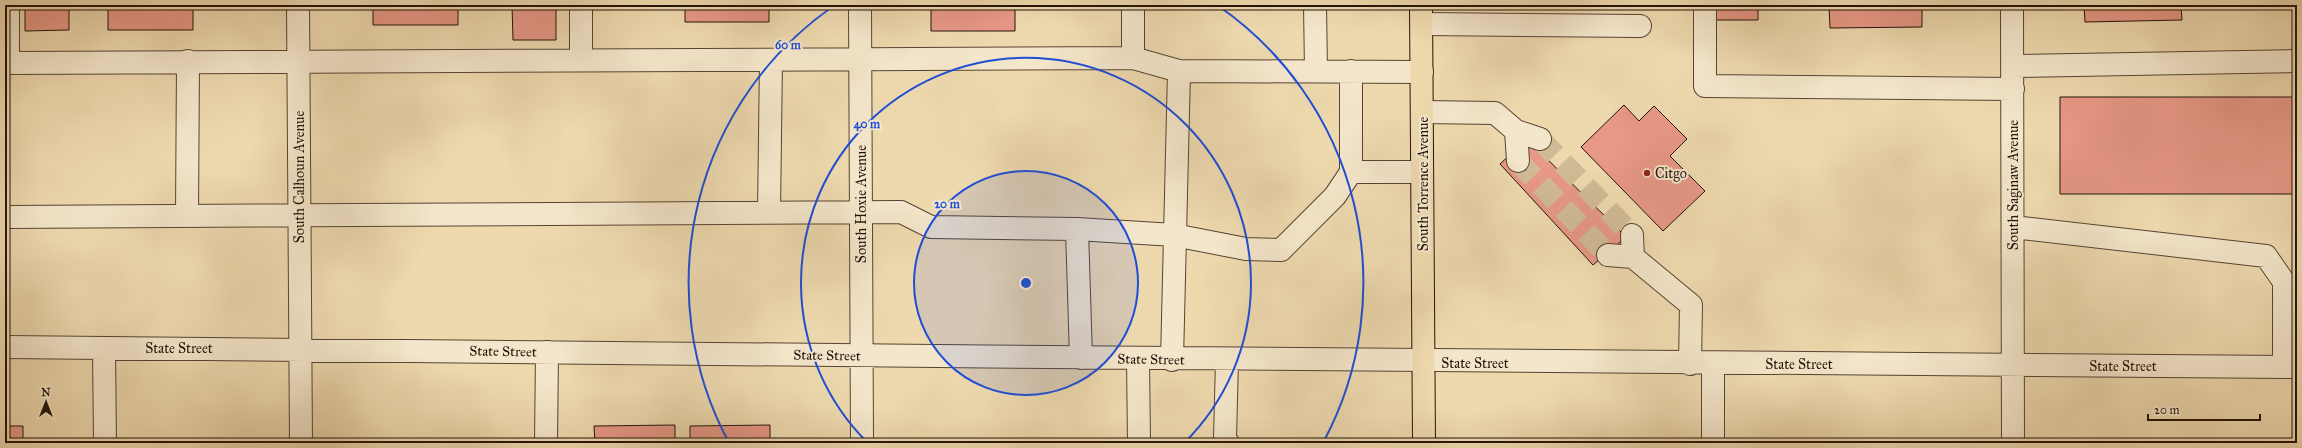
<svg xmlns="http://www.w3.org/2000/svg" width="2302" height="448" font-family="'IM FELL Great Primer',serif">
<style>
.building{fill:#e79886;stroke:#231309}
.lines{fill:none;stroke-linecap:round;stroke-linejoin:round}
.minor-tunnel{stroke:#d0bb96;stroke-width:22;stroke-dasharray:22 11;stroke-linecap:butt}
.minor-casing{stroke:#564432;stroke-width:24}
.major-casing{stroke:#231309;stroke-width:24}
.minor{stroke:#f4e6cb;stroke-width:22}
.major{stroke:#eed9af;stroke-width:22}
.ring{fill:none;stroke:#1d4ed8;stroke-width:2}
.poi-dot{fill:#8f2418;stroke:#f4e6cb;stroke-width:1.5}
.labels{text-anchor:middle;stroke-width:4;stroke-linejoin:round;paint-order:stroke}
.poi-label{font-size:14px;fill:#231309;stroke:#f4e6cb;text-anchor:start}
.street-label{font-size:14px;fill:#231309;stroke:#f4e6cb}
.centre{fill:#1d4ed8;stroke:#f4e6cb;stroke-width:2}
.ring-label{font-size:12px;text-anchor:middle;font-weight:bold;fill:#1d4ed8;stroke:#f4e6cb;stroke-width:4;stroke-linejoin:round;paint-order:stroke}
</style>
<rect width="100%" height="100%" fill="#eed9af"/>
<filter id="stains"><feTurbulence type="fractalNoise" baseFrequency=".005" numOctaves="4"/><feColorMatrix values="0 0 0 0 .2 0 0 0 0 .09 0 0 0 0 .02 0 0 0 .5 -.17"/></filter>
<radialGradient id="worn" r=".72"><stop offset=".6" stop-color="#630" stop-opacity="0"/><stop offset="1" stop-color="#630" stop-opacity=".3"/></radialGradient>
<path class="building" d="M25 5H69V30L25 31Z
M108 5H193V30H108Z
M373 5H458V25H373Z
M512 5H556V40H513Z
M685 5H769V22H685Z
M931 5H1015V31H931Z
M1712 5H1758V20H1712Z
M1829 5H1922V27L1830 28Z
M2081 5H2181L2182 20 2085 22 2084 5Z
M2060 97H2297V194H2060Z
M1624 105 1639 121 1654 106 1687 139 1670 156 1705 191 1663 231 1581 147Z
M1527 139 1626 237 1593 265 1500 164Z
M675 425V443H595L594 426Z
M770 425V443H690V426Z
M5 426H23V443H5Z
M457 441H528V443H457Z"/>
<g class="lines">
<path class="minor-tunnel" d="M1540 139 1632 235
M1518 161 1608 255"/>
<g class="minor-casing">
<path id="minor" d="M8 5V63
M298 5 301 443
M581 5V60
M860 5 862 443
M1133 5V58
M1315 5 1316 71
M1705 5V86L2013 89
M2012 5 2013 443
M1422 24 1640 26
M5 63 1133 58 1179 71
M2013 66 2297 61
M1351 71V172
M1422 112 1495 113 1516 131
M1518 161 1516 131 1540 139
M769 212 771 60
M187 215 188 61
M5 217 901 212 931 227 1077 229 1081 358
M2013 227 2266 256 2284 282V367
M1077 229 1174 235 1246 249 1281 250 1335 196 1351 172H1422
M1632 235 1633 257 1691 305 1690 364
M1608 255 1633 257
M5 347C769 351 1533 367 2297 367
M104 348 105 443
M1138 359 1139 443
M1172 360 1179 71 1422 72
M1227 360 1225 438 1228 443
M1713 364V443
M546 443 547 352"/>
</g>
<g class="major-casing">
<path id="major" d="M1421 5 1424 443"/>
</g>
<use href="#minor" class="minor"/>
<use href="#major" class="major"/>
</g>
<circle cx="1026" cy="283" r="112" fill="#1d4ed8" fill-opacity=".12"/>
<g class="ring">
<circle cx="1026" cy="283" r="112"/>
<path d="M867 442A225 225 0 1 1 1185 442"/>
<path d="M728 441A337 337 0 0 1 835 5M1217 5A337 337 0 0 1 1324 441"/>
</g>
<circle class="poi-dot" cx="1647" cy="173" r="4"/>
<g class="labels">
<g class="poi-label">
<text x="1655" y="178">Citgo</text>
</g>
<g class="street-label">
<text transform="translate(299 177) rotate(-90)" y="5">South Calhoun Avenue</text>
<text transform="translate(1423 184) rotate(-90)" y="5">South Torrence Avenue</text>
<text transform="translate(2013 185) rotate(-90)" y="5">South Saginaw Avenue</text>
<text transform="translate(861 204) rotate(-90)" y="5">South Hoxie Avenue</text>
<text x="179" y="353">State Street</text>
<text transform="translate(503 351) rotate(1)" y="5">State Street</text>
<text transform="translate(827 355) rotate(1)" y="5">State Street</text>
<text transform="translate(1151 359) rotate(1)" y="5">State Street</text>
<text x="1475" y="368">State Street</text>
<text x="1799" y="369">State Street</text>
<text x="2123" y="371">State Street</text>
</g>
</g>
<circle cx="1026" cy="283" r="6" class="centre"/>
<g class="ring-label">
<text x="788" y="49">60 m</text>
<text x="867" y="128">40 m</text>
<text x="947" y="208">20 m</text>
</g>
<rect width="2302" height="448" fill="none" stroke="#eed9af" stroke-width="20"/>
<rect x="6" y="6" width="2290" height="436" fill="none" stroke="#231309" stroke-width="2"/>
<rect x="10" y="10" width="2282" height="428" fill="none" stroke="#231309"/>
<g transform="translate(46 402)" stroke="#f4e6cb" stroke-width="3" paint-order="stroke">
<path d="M0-3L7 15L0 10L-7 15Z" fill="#231309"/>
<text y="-6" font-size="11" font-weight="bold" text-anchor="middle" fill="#231309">N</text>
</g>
<path d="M2148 414v6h112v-6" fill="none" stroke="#231309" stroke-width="2"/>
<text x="2154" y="414" font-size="12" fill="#231309" stroke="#f4e6cb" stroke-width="3" paint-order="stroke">20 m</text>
<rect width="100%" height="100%" filter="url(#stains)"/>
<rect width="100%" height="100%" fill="url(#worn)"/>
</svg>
